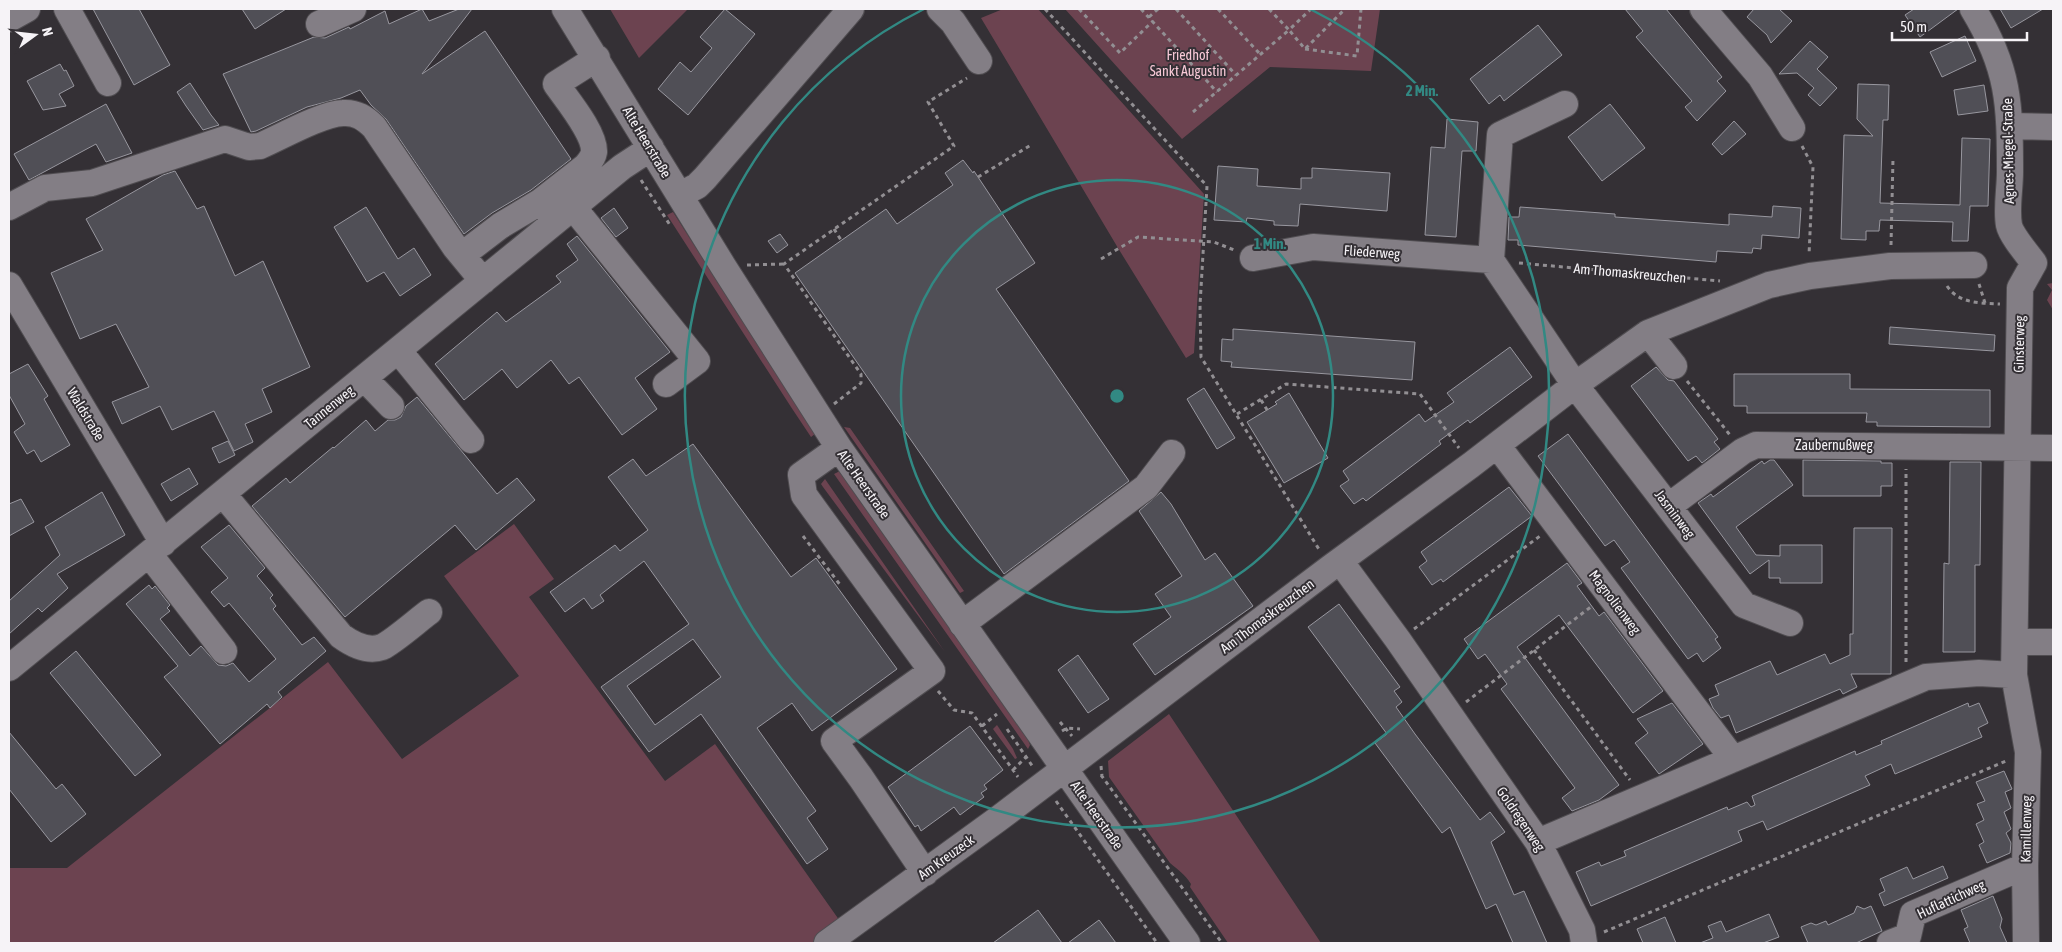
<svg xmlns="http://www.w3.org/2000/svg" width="2062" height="952" font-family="'Asap Condensed',sans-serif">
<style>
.green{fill:#6c4350}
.building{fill:#504f56;stroke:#98979f;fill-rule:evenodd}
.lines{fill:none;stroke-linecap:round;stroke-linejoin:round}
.minor-casing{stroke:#504d51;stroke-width:28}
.path{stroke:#928f93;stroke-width:3;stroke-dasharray:4 4;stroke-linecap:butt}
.minor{stroke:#837e85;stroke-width:26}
.ring{fill:none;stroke:#328983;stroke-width:2.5}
.labels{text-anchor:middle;stroke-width:4;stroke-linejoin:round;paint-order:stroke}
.park-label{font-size:14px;fill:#f8c9d7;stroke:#343035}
.street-label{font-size:14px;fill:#f6f3f7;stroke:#343035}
.centre{fill:#328983;stroke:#343035;stroke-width:2.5}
.ring-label{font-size:15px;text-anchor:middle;font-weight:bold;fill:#328983;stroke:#343035;stroke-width:4;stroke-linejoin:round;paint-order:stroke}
</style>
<rect width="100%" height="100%" fill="#343035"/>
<path class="green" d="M610 9H688L639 58Z
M1003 9H1038L1204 194 1194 353 1186 358 1118 248 981 18Z
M1065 9H1380L1371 71 1270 67 1182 139Z
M673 212 815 434 811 437 791 407 667 215Z
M2053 283V310L2047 300 2052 290 2047 284Z
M844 427 850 428 964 591 960 593Z
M840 471 1028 740 1030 745 1028 749 834 474Z
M825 479 945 652 823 487 821 484Z
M514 524 554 579 529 597 665 781 715 744 842 924 815 943H9V868H67L328 662 402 759 519 676 444 576Z
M1169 714 1321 943H1228L1190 887 1191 884C1184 873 1179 871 1170 863L1109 777 1108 761Z
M997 725 1013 749 1017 758 1015 759 993 729Z"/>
<path class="building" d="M93 9H139L170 65 134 85Z
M242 9H286L255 29Z
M422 9 429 21 459 9H472L422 74 485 31 571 159 531 190 492 213 464 234 386 119 371 105 360 90 341 98 307 107 256 131 251 132 223 74 314 37 325 38 349 27 350 29 385 11 389 24Z
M725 9 755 34 688 115 658 89 680 62 691 72 712 48 700 37Z
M1625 9H1666L1722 77 1717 81 1726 91 1697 121 1685 107 1692 101 1636 37 1643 31Z
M1754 9H1779L1792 21 1771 43 1767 35 1747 17Z
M1914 9H1958L1920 37 1905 15Z
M2000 9H2043L2011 28Z
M1538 25 1562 55 1504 101 1500 95 1489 104 1470 79Z
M1965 36 1976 61 1942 77 1930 52Z
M1810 41 1828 57 1817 69 1837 88 1820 106 1808 95 1814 88 1797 73 1779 74Z
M60 64 64 71 66 70 74 86 59 94 66 106 43 110 27 81Z
M190 83 211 115 219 125 203 130 186 106 177 92Z
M1858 84 1889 85 1888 120H1883L1880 203 1960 205 1962 138 1990 139 1988 206H1970L1968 241H1952L1953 222 1880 220 1879 231H1866V240L1841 239 1844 135 1873 136 1857 119Z
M1984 85 1988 111 1958 115 1954 90Z
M106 104 132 153 106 162 96 144 29 180 14 154Z
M1610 104 1645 148 1602 181 1568 137Z
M1447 119 1478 122 1476 151H1462L1456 237 1425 235 1431 147 1445 148Z
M1734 121 1746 134 1722 155 1712 144Z
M963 160 973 173 974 171 1035 263 996 289 1129 481 1004 574 795 273 886 209 897 224 953 185 945 173Z
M1218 166 1258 169 1257 186 1301 189V178H1312V168L1390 173 1387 211 1300 204 1298 226 1274 225V221L1247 218 1246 222 1214 220Z
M175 171 197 209 204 206 235 276 263 261 310 367 262 389 272 412 245 424 253 442 234 451 214 411 172 430 160 406 122 424 112 402 149 387 116 324 80 339 51 273 103 250 86 219 163 175Z
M1773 206 1801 208 1799 238 1762 235 1761 249 1753 248 1752 253 1717 251 1716 262 1518 245V240H1508L1509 217H1519L1520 207 1615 214V217L1729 225V214L1772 217Z
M366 207 398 259 414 248 431 275 400 296 384 272 367 282 334 227Z
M614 208 628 228 616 237 601 218Z
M780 234 788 245 777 253 768 241Z
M577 236 670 352 635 378 657 409 622 435 579 377 569 384 551 360 517 388 502 369 464 400 435 364 497 312 506 322 561 282 556 276 578 260 567 244Z
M1890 327 1995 335 1994 351 1889 344Z
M1233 329 1415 342 1412 380 1231 367 1232 362 1221 361 1222 339 1233 340Z
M1510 347 1532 377 1470 423 1468 420 1439 441 1441 444 1366 501 1363 498 1354 504 1340 486 1349 480 1343 471 1419 414 1425 422 1454 402 1447 393Z
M28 364 48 396 44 399 70 445 41 462 34 450 27 454 14 432 25 424 9 395V374Z
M1656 367 1668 380 1674 381 1718 439 1714 442 1720 449 1702 463 1696 456 1688 461 1631 386Z
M1734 374H1850V389L1990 390V427L1877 426V422H1866L1867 413H1747V406H1734Z
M1204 388 1235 438 1217 449 1187 399Z
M1289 393 1328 458 1284 483 1247 422 1277 404 1275 402Z
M417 397 497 494 517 478 535 500 476 550 455 525 345 617 252 506 286 478 290 483 333 447 334 448 366 420 375 431 388 420H395L401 417 406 406Z
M1568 434 1718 637 1715 639 1721 648 1703 662 1697 653 1688 659 1621 568 1630 562 1614 540 1605 546 1538 456Z
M228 441 235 455 219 463 212 448Z
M693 444 791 577 816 558 897 669 812 731 792 703 757 728 816 811 807 818 828 849 807 864 701 714 649 752 601 687 689 624 644 561 600 595 604 601 592 609 584 598 565 612 550 592 615 545 620 551 648 530 608 477 633 459 646 476ZM693 639 721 677 655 725 627 686Z
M1770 460H1774L1793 485 1736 527 1756 555 1780 556V545H1822V583H1780V578H1769V560L1750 574 1698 503 1711 494 1713 497 1762 461 1764 464Z
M1803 460 1881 461V463H1892V486H1881V496H1803Z
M1950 462H1981L1980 565H1975V652H1943L1944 563 1949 564Z
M189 468 198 484 171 501 161 484Z
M1509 487 1532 516 1443 582 1441 579 1432 585 1419 567 1427 561 1421 552Z
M102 492 125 535 57 574 68 588 42 612 38 608 9 634V601L60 555 45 527Z
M1161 492 1171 504 1205 560 1215 553 1253 606 1155 675 1133 644 1171 617 1155 594 1182 576 1139 511Z
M21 499 34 522 9 536V504Z
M229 525 265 568 257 576 273 595 270 598 276 606 273 609 302 645 314 637 326 651 278 692 282 697 270 708 267 704 220 744 164 677 178 666 126 604 149 585 152 589 155 586 170 605 167 608 170 611 160 619 190 656 201 646 218 665 226 666 233 663 249 682 276 659 229 603 224 607 211 592 228 578 201 547Z
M1854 528H1892L1891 674H1851L1857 687 1843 694 1840 689 1736 733 1729 715 1721 718 1713 708 1709 699 1719 695 1715 685 1770 661 1777 675 1825 654 1830 664 1850 655V634H1853Z
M1567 563 1582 583 1577 586 1599 616 1604 612 1663 691 1633 713 1559 615 1517 647 1619 785 1599 800 1572 811 1562 798 1575 788 1501 689 1507 684 1485 654 1478 659 1464 639Z
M1339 604 1400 687 1394 691 1402 702 1396 707 1415 734 1480 820 1490 812 1505 832 1491 842 1514 895 1524 891 1547 943H1513L1496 904 1486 909 1450 827 1442 833 1375 743 1387 734 1308 627Z
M76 651 161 755 135 776 50 673Z
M1078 655 1109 699 1088 713 1058 670Z
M1672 703 1703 744 1659 774 1635 743 1648 733 1637 719Z
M1968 703 1969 707 1979 703 1988 723 1978 728 1982 737 1895 774 1891 764 1865 776 1870 785 1767 830 1763 821 1738 831 1742 841 1591 906 1576 872 1599 862 1601 866 1626 856 1624 851 1727 807 1728 810 1747 802 1751 807 1755 805 1752 796 1855 751 1856 755 1882 744 1881 741Z
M970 726 1003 770 984 785 987 789 981 793 984 797 960 815 954 807 921 831 918 825 915 827 888 787Z
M9 732 56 789 62 784 86 814 51 842 9 789Z
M2004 771 2012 789 2005 792 2011 808 2004 812 2011 829 2006 833 2011 843 2010 853 1987 863 1979 845 1984 842 1976 824 1984 820 1977 804 1985 801 1976 782Z
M1943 866 1948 878 1884 906 1879 894 1885 891 1880 879 1907 867 1913 879Z
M1993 896 2002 919 2000 927 2007 943H1970L1964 929 1968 927 1961 910Z
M1857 906 1864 909 1871 906 1882 931 1856 943H1808L1801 927 1811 923 1816 925 1826 921 1828 925 1854 913Z
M1038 910 1062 943H993Z
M1769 914 1779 937 1763 943H1700L1713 938 1708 926 1721 921 1726 932Z
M1665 917 1676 943H1643L1637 929Z
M1099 920 1116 943H1068Z"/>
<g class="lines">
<g class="minor-casing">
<path id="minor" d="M67 9 108 83
M565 9 723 266 839 448 1187 943
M940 9 953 22 979 61
M1703 9 1760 76 1792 128
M1973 9C2009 68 2010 104 2010 172 2010 189 2006 209 2009 225 2011 235 2028 255 2034 263
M9 19 27 9
M319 24 353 9
M1565 104 1500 135 1491 260 1575 385 1744 605 1790 623
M2010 126 2053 127
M680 195 697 186 705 178 851 9
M540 202 586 166C590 161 593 158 594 152 595 133 567 100 556 84L597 58
M9 207 45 188 92 183 225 139 249 147 260 146C281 137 321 114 343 113 356 112 365 118 374 127L455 247 483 281
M573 207 697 361 666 384
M462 255 500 226 540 202 551 215
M1253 258 1313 247 1491 260
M9 285 163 543
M1648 333 1674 366
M398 350 471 440
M364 378 391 406
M1497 445 1733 759
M839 448 801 475 804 495 932 671 834 741 861 778 925 873
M223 494 341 636C352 644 368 652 382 647 393 642 418 620 429 612
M1669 506 1743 451 1756 445 2053 448
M149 554 224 651
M1340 561 1398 640 1538 842 1582 930 1584 943
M962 624 1146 487 1172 453
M2015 642H2053
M9 668 622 167 651 148
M1538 842 1926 677 1979 673 2014 675
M827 943 998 819 1330 568 1471 465 1575 385 1648 333 1769 285 1810 276 1890 266 1974 265
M1890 943 1908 936 1913 914 2025 866
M2026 943 2025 866 2028 752 2014 675 2020 288 2034 263"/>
</g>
<path class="path" d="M1045 9 1207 186 1200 305 1201 357 1320 551
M1079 9 1120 53 1153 21
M1141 9 1217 92
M1176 9 1236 75
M1218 9 1260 54
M1269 9 1289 30 1311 9
M1149 17 1158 9
M1305 49 1357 56 1361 9
M1193 112 1289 30 1305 49 1345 9
M1802 146 1813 167 1809 255
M978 177 1031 145
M641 180 670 225
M834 229 841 240
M1891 245 1893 158
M1101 259 1138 237 1214 242 1234 250
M1519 263 1720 281
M747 265 784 264
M1979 284 1985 303
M1947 286C1959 304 1981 303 2000 304
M1687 381 1730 435
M1261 400 1269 413
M834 404 861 383V374L784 264 954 146 928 102 967 78
M1237 414 1286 384 1420 394 1459 448
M803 536 841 586
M1414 629 1540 536
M1534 650 1630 780
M1906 662V469
M938 691 954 710 972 713 1018 777
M1466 702 1592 606
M1060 722 1072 736
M982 726 997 714
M1007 729 1033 767
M1062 731 1067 728 1080 729
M1101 766 1102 776
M1013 770 1028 755
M1101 775 1222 943
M1056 801 1157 943
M1604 932 2006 761"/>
<use href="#minor" class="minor"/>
</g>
<g class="ring">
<circle cx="1117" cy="396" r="216"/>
<path d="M1310 9A432 432 0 1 1 924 9"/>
</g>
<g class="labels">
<g class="park-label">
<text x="1188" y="60">Friedhof<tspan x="1188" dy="16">Sankt Augustin</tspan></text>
</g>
<g class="street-label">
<text transform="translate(647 142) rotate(59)" y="5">Alte Heerstraße</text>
<text transform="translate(2008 151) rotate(-91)" y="5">Agnes-Miegel-Straße</text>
<text transform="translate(1372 252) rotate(4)" y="5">Fliederweg</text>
<text transform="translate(1630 273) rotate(5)" y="5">Am Thomaskreuzchen</text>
<text transform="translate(2019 344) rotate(-89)" y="5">Ginsterweg</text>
<text transform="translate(329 407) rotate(-39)" y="5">Tannenweg</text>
<text transform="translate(86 414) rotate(59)" y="5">Waldstraße</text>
<text x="1834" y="450">Zaubernußweg</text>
<text transform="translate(864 484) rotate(55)" y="5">Alte Heerstraße</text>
<text transform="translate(1675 514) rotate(53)" y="5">Jasminweg</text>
<text transform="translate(1615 602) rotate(53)" y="5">Magnolienweg</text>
<text transform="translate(1267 616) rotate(-37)" y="5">Am Thomaskreuzchen</text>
<text transform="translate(1097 815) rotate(55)" y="5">Alte Heerstraße</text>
<text transform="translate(1521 819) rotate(56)" y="5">Goldregenweg</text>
<text transform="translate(2026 829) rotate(-89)" y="5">Kamillenweg</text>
<text transform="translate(946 857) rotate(-36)" y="5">Am Kreuzeck</text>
<text transform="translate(1951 899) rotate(-25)" y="5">Huflattichweg</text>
</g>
</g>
<circle cx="1117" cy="396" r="8" class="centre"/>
<g class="ring-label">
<text x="1422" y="96">2 Min.</text>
<text x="1270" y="249">1 Min.</text>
</g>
<rect width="2062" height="952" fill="none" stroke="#f6f3f7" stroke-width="20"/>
<g transform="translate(35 35) rotate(75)" stroke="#343035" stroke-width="4" paint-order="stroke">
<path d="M0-4L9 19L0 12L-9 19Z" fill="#f6f3f7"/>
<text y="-8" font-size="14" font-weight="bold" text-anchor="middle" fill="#f6f3f7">N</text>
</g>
<path d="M1892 32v8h135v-8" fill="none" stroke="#f6f3f7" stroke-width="2.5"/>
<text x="1900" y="32" font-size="15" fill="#f6f3f7" stroke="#343035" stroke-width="4" paint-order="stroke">50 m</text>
</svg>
